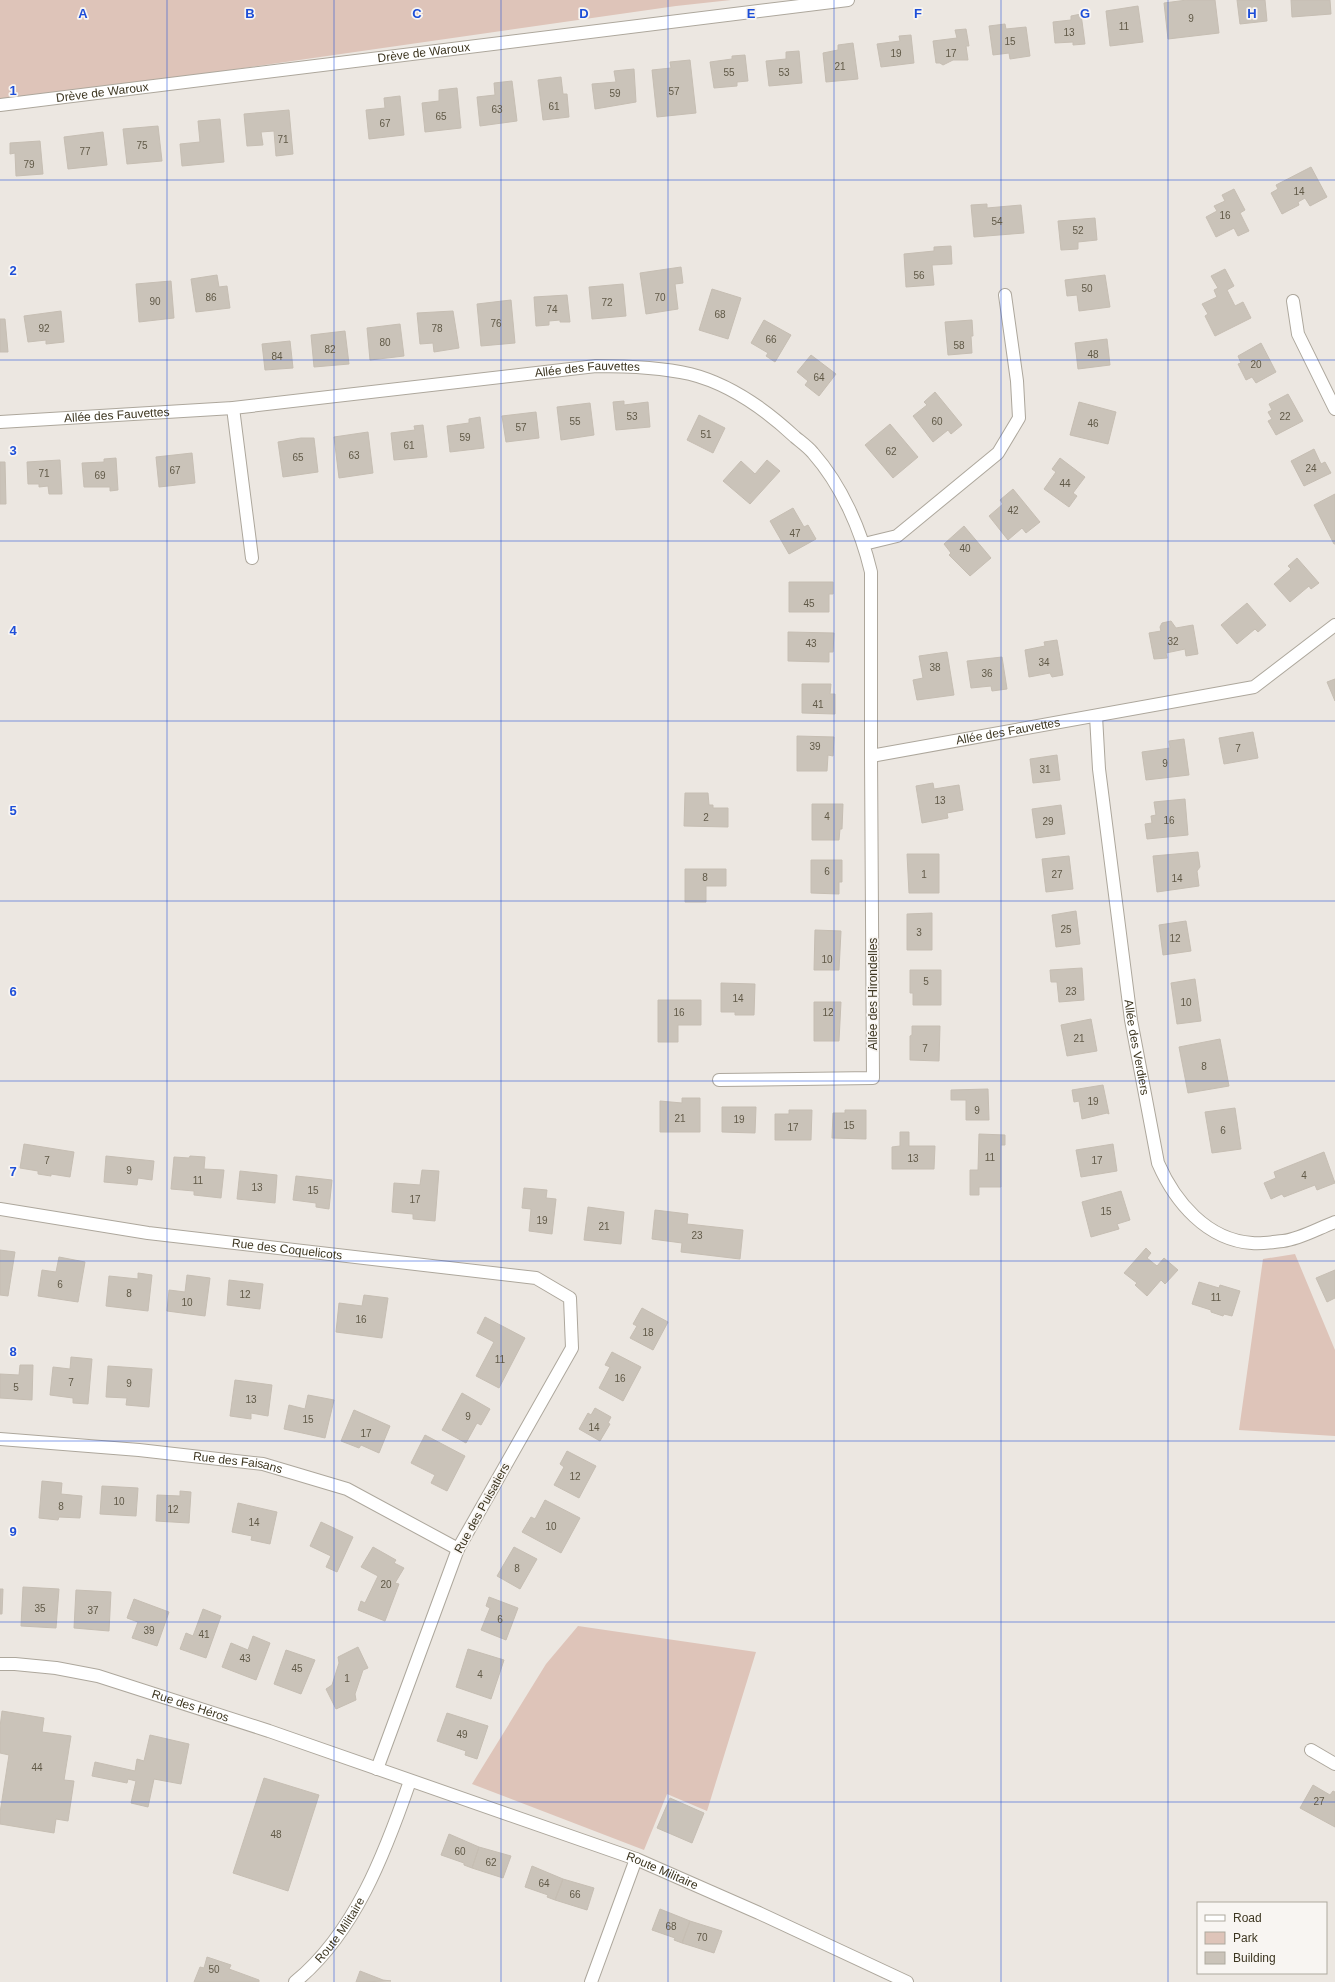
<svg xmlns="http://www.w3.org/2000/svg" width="1335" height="1982" font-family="Helvetica,sans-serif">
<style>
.green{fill:#dec4b9}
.building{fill:#cac3b9;stroke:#c6beb3}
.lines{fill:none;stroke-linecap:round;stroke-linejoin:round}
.minor-casing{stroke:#ada79c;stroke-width:14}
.tertiary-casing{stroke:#ada79c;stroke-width:14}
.minor{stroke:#fff;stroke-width:12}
.tertiary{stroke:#fff;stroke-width:12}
.grid{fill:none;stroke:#1d4ed8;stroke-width:1;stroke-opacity:0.55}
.labels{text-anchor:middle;stroke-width:3.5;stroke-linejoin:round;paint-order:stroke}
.number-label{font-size:10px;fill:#605947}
.street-label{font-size:12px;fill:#3d3621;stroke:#f8f5f2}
.grid-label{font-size:13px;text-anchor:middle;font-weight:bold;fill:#1d4ed8;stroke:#f8f5f2;stroke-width:3.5;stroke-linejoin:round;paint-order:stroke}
</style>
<rect width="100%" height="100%" fill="#ece7e1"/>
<path class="green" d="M0 0H731L676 6 0 103Z
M1295 1254 1335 1350V1436L1239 1430 1263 1259Z
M578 1626 756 1652 707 1811 667 1794 644 1850 472 1784 546 1664Z"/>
<path class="building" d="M1187 0H1215L1219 33 1168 39 1164 3Z
M1237 0H1265L1267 21 1240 24Z
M1291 0H1330L1331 14 1292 17Z
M1138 6 1143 42 1110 46 1106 11Z
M1081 14 1085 44 1073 45V42L1055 43 1053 22 1071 20V16Z
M1005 24 1006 29 1026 27 1030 56 1010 59 1009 53 993 55 989 26Z
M966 29 969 46H966L968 60H953L943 65 940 63H936L933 41 957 38 955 30Z
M911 35 914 63 881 67 877 44 900 41 899 36Z
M853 43 858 79 826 82 823 53 838 50V45Z
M799 51 802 83 769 86 766 61 786 59V52Z
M745 55 748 81 737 82V86L714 88 710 62 732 59V56Z
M690 60 696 113 657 117 652 70 671 68 670 62Z
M634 69 636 102 595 109 592 84 616 82 614 71Z
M561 77 563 94H567L569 117 543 120 538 80Z
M512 81 517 121 480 126 477 97 495 95 494 83Z
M457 88 461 128 425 132 422 103 439 101V90Z
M400 96 404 135 369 139 366 110 385 108 384 98Z
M289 110 293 154 276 156 274 131 261 132 263 145 247 146 244 114Z
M220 119 224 162 182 166 180 144 200 142 198 121Z
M158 126 162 161 127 164 123 129Z
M103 132 107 165 68 169 64 137Z
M40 141 43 174 16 176 15 153 10 154V143Z
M1311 167 1327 197 1310 206 1305 198 1298 202 1299 205 1282 214 1271 193 1278 189 1276 185Z
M1234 189 1245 210 1240 213 1249 231 1238 236 1234 228 1216 237 1206 217 1217 211 1214 206 1225 201 1222 195Z
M987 204V208L1021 205 1024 233 974 237 971 205Z
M1095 218 1097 240 1078 242V249L1061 250 1058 221Z
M951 246 952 264 932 265 934 285 906 287 904 254 934 251V247Z
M681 267 683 283 675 284 678 309 646 314 640 273Z
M1225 269 1234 286 1227 290 1235 306 1243 302 1251 318 1215 336 1205 316 1208 314 1202 304 1217 297 1214 290 1218 288 1211 276Z
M217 275 219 287 227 286 230 308 196 312 191 279Z
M1105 275 1110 307 1079 311 1077 295 1067 296 1065 280Z
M171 281 174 318 139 322 136 284Z
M623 284 626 316 592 319 589 287Z
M712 289 741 298 728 339 699 330Z
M567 295 570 322H560V320L549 321V325L536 326 534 297Z
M511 300 515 343 481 346 477 304Z
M61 311 64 342 46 344V340L28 342 24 316Z
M453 311 459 348 434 352 433 343 420 344 417 313Z
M0 319H5L8 352H0Z
M764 320 791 335 775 362 766 356 768 353 751 343Z
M972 320 973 336H971L972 353 948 355 945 322Z
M400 324 404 356 370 360 367 328Z
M345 331 349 364 314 367 311 335Z
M1107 339 1110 365 1078 369 1075 343Z
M290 341 293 368 265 370 262 344Z
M1261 343 1276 372 1256 383 1252 377 1246 380 1238 364 1241 363 1238 356Z
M811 355 836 374 819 396 805 385 808 381 797 372Z
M935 392 962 425 951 434 948 430 933 442 913 416 927 405 924 402Z
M1288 394 1303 421 1276 435 1268 421 1272 419 1268 412 1272 410 1269 404Z
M624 401V405L648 402 650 427 616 430 613 402Z
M1079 402 1116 412 1108 444 1070 435Z
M590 403 594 435 561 440 557 407Z
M536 412 539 438 506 442 502 416Z
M699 415 725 428 713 453 687 440Z
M480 417 484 448 450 452 447 426 469 423V419Z
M890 424 918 457 893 478 865 445Z
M423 425 427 457 394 460 391 433 415 430 414 426Z
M368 432 373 473 339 478 334 437Z
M301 438H314L318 472 283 477 278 442Z
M1314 449 1321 464 1325 462 1331 473 1304 486 1291 461Z
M192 453 195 483 159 487 156 457Z
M116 458 118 490 110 491V487H84L82 463 104 462V459Z
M1060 458 1085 477 1073 493 1077 496 1069 507 1044 489 1056 472 1052 469Z
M60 460 62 494H49L48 486 39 487V484H28L27 462Z
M767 460 780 471 750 504 723 481 741 461 755 474Z
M0 462H5L6 504H0Z
M1013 489 1040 522 1026 533 1022 528 1008 540 989 516 1003 504 1000 500Z
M1335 494V544H1334L1314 505Z
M793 508 804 527 808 525 816 539 789 554 770 521Z
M964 526 991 558 970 576 949 555 951 553 944 544Z
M1297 558 1319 583 1311 589 1309 586 1290 602 1274 584 1291 569 1288 566Z
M789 582H833V594H829V612H789Z
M1247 603 1266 625 1258 632 1255 629 1237 644 1221 625Z
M1171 621 1176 628 1193 625 1198 654 1186 656 1185 649 1166 653 1167 658 1154 659 1149 633 1161 631 1160 627 1162 623Z
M788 632 834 633 833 652H829V662L788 661Z
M1057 640 1063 675 1052 677 1050 673 1029 677 1025 650 1045 646 1044 642Z
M947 652 954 695 917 700 913 680 923 678 919 656Z
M1002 657 1007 689 992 691 991 686 971 688 967 661Z
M1335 679V701L1327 682Z
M802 684H831L830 694H835V714L802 713Z
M1253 732 1258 758 1224 764 1219 738Z
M797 736 834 737 833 756 828 755 827 771H797Z
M1184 739 1189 775 1146 780 1142 752 1170 748 1169 741Z
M1057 755 1060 780 1033 783 1030 759Z
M933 783 934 789 959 785 963 810 947 813 948 818 922 823 916 786Z
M685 793H708L709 805H713V808H728V827L684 826Z
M1185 799 1188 835 1147 839 1145 824 1152 823 1151 816 1156 815 1154 802Z
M812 804H843L842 829H840L839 840H812Z
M1061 805 1065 834 1036 838 1032 809Z
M1198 852 1200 867 1197 871 1199 886 1157 892 1153 856Z
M907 854H939V893H909Z
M1069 856 1073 889 1046 892 1042 859Z
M811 860H842V882H839V894L811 893Z
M685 869H726V886H706V902H685Z
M1076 911 1080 944 1056 947 1052 915Z
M932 913V950H907V914Z
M1186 921 1191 951 1163 955 1159 925Z
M815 930 841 931 839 970H814Z
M1082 968 1084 1000 1059 1002 1057 982H1051L1050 970Z
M910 970H941V1005H913V993H910Z
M1195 979 1201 1021 1177 1024 1171 983Z
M721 983 755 984 754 1015H735V1012H721Z
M658 1000H701V1025H678V1042H658Z
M814 1002H841L839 1041H814Z
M1091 1019 1097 1051 1067 1056 1061 1025Z
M912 1026H940L939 1061 910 1060V1036L912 1035Z
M1220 1039 1229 1086 1188 1093 1179 1047Z
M1103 1085 1109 1114 1107 1113 1082 1119 1079 1101 1074 1102 1072 1090Z
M988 1089 989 1120H966V1100H951V1090Z
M682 1098H700V1132H660V1101L682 1103Z
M722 1107H756L755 1133 722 1132Z
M1235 1108 1241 1149 1212 1153 1205 1112Z
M789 1110H812L811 1140H775V1114H789Z
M845 1110H866V1139L832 1138 833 1113H845Z
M900 1132H909V1146H935L934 1169H892V1147L900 1146Z
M979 1134 1005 1135V1145H1001V1187H979V1195H970V1170H978Z
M24 1144 74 1152 70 1177 51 1174V1176L38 1174V1171L20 1168Z
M1113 1144 1117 1171 1081 1177 1076 1150Z
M1324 1152 1335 1183 1317 1190 1315 1185 1284 1197 1282 1194 1271 1199 1264 1183 1276 1178 1274 1172Z
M106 1156 154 1161 152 1180 138 1178 137 1185 104 1182Z
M190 1156 205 1157 204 1169 224 1170 221 1198 194 1195V1191L171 1189 174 1157 189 1158Z
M422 1170 439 1171 435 1221 413 1219V1214L392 1212 394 1183 420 1185Z
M240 1171 277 1175 275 1203 237 1199Z
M296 1176 332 1180 329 1209 316 1207V1203L293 1200Z
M524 1188 547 1190 546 1198 556 1199 552 1234 529 1231 531 1209 522 1208Z
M1121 1191 1130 1220 1117 1224 1119 1229 1091 1237 1082 1202Z
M588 1207 624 1212 621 1244 584 1240Z
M655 1210 688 1214 687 1224 743 1230 740 1259 681 1252 682 1243 652 1239Z
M1146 1248 1151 1253 1147 1258 1157 1266 1164 1258 1178 1270 1165 1284 1161 1280 1147 1296 1135 1285 1137 1283 1124 1273Z
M0 1250 15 1252 8 1296 0 1295Z
M59 1257 85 1262 78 1302 38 1296 42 1270 56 1272Z
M1335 1270V1298L1327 1302 1316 1278Z
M138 1273 152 1275 148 1311 106 1306 109 1276 138 1279Z
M187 1275 210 1278 205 1316 167 1311 169 1290 185 1292Z
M229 1280 263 1284 260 1309 227 1305Z
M1199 1282 1219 1288 1220 1285 1240 1291 1232 1316 1224 1314 1223 1316 1211 1312V1310L1192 1304Z
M364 1295 388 1298 382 1338 336 1332 339 1303 362 1306Z
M642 1308 668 1322 653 1350 630 1338 637 1326 633 1324Z
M485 1317 525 1338 499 1388 476 1376 494 1342 477 1333Z
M612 1352 641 1367 623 1401 599 1388 610 1367 605 1365Z
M71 1357 92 1359 88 1404 73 1403V1398L50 1395 53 1367 70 1369Z
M20 1365H33L32 1400 0 1398V1374L19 1375Z
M108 1366 152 1369 149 1407 126 1405 127 1398 106 1397Z
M235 1380 272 1385 268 1416 251 1413V1419L230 1416Z
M462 1393 490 1409 481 1425 477 1423 466 1443 442 1430Z
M308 1395 334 1400 325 1438 284 1429 289 1405 305 1409Z
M595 1408 611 1417 608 1423 610 1424 600 1441 579 1429 588 1413 591 1415Z
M354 1410 390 1426 379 1453 361 1445 359 1448 341 1441Z
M425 1435 465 1456 447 1491 431 1483 435 1475 411 1463Z
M567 1451 596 1466 579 1498 554 1485 564 1467 560 1464Z
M42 1481 62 1483 61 1494 82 1496 80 1518 59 1517 58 1520 39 1518Z
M102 1486 138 1488 136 1516 100 1514Z
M180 1491 191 1492 189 1523 156 1521 157 1495 180 1496Z
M545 1500 580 1518 561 1553 522 1532 531 1517 535 1519Z
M238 1503 277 1512 270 1544 251 1540 252 1536 232 1532Z
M321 1522 353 1537 337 1572 326 1567 331 1556 310 1546Z
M373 1547 396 1560 394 1563 404 1568 395 1583 399 1584 385 1621 358 1610 361 1601 365 1603 378 1576 361 1567Z
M514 1547 537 1559 520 1589 497 1576Z
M23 1587 59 1589 56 1628 21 1626Z
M0 1589H3L2 1614H0Z
M76 1590 111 1592 109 1631 74 1628Z
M489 1597 518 1608 506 1640 481 1630 490 1608 486 1606Z
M134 1599 169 1612 157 1646 132 1638 138 1622 127 1618Z
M203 1609 221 1616 206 1658 180 1649 186 1633 193 1636Z
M253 1636 270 1643 256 1680 222 1667 231 1643 248 1650Z
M358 1647 368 1668 363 1670 355 1694 356 1700 336 1709 326 1689 332 1685 339 1663 338 1657Z
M468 1649 504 1660 491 1699 456 1687Z
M286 1650 315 1660 301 1694 274 1684Z
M2 1711 44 1718 42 1732 71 1736 64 1780 74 1781 68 1821 56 1819 54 1833 0 1824V1813L9 1755 0 1753V1727Z
M447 1713 488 1726 477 1759 465 1755 466 1751 437 1741Z
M150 1735 189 1744 181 1784 154 1779 148 1807 131 1803 136 1781 128 1779 127 1783 92 1776 95 1762 135 1771 137 1759 144 1761Z
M264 1778 319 1795 288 1891 233 1873Z
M1313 1785 1330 1795 1333 1791 1335 1792V1827L1300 1808Z
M670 1798 704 1813 692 1843 657 1828Z
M449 1834 479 1847 472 1868 464 1865V1863L441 1855Z
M479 1847 511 1856 503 1878 472 1868Z
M532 1866 563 1879 555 1900 547 1897 548 1895 525 1887Z
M563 1879 594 1888 587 1910 555 1900Z
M660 1909 690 1921 682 1943 674 1940 675 1938 652 1930Z
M690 1921 722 1931 714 1953 682 1943Z
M207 1957 231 1965 229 1969 259 1980V1982H194L200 1967 204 1968Z
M360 1971 383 1980 391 1981 356 1982Z"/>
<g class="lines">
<g class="minor-casing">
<g id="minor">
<path id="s1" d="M0 105 848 0"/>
<path d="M1293 301 1298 334 1335 409"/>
<path d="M233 408 252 558"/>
<path id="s2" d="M0 422 233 408 596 366C627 366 659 367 690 374 730 384 765 409 795 437 801 442 808 447 813 453 842 486 861 530 871 572V756L1254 687 1335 625"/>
<path d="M864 544 897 536 998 453 1019 418 1017 381 1005 295"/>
<path id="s3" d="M1096 716 1099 769 1131 1020 1158 1163C1175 1202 1207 1240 1252 1243 1262 1244 1273 1242 1283 1241 1300 1239 1319 1228 1335 1222"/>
<path d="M719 1080 873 1078 871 756"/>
<path id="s4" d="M0 1209 148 1233 536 1278 570 1298 572 1348 458 1549 377 1769"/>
<path id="s5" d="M0 1439 139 1450 263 1464 347 1489 458 1549"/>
<path d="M1311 1750 1335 1764"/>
<path id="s6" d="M295 1982C355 1933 385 1853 410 1781"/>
<path d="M591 1982 636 1859"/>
</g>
</g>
<g class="tertiary-casing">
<g id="tertiary">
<path id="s7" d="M0 1664H15L56 1668 98 1676 269 1731 636 1859 759 1913 907 1982"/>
</g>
</g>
<use href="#minor" class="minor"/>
<use href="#tertiary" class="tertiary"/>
</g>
<path class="grid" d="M167 0V1982M334 0V1982M501 0V1982M668 0V1982M834 0V1982M1001 0V1982M1168 0V1982M0 180H1335M0 360H1335M0 541H1335M0 721H1335M0 901H1335M0 1081H1335M0 1261H1335M0 1441H1335M0 1622H1335M0 1802H1335"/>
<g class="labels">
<g class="number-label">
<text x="1191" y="22">9</text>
<text x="1124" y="30">11</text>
<text x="1069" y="36">13</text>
<text x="1010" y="45">15</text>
<text x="896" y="57">19</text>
<text x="951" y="57">17</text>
<text x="840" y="70">21</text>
<text x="729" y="76">55</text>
<text x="784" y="76">53</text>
<text x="674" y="95">57</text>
<text x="615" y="97">59</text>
<text x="554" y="110">61</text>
<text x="497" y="113">63</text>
<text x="441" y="120">65</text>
<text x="385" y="127">67</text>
<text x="283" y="143">71</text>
<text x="142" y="149">75</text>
<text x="85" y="155">77</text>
<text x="29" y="168">79</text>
<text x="1299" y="195">14</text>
<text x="1225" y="219">16</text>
<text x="997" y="225">54</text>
<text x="1078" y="234">52</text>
<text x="919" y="279">56</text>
<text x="1087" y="292">50</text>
<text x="211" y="301">86</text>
<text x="660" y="301">70</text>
<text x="155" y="305">90</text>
<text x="607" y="306">72</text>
<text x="552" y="313">74</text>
<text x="720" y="318">68</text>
<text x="496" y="327">76</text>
<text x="44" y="332">92</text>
<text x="437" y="332">78</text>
<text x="771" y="343">66</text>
<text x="385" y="346">80</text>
<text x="959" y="349">58</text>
<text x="330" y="353">82</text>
<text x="1093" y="358">48</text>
<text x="277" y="360">84</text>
<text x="1256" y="368">20</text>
<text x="819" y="381">64</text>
<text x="632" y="420">53</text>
<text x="1285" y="420">22</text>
<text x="575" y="425">55</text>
<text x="937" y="425">60</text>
<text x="1093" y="427">46</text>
<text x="521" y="431">57</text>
<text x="706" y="438">51</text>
<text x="465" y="441">59</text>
<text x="409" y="449">61</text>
<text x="891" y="455">62</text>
<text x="354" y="459">63</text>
<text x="298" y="461">65</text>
<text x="1311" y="472">24</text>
<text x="175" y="474">67</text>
<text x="44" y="477">71</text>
<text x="100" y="479">69</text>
<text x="1065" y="487">44</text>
<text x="1013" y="514">42</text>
<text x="795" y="537">47</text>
<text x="965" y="552">40</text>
<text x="809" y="607">45</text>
<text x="1173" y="645">32</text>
<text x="811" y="647">43</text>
<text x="1044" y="666">34</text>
<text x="935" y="671">38</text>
<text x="987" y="677">36</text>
<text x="818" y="708">41</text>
<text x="815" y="750">39</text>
<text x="1238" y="752">7</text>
<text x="1165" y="767">9</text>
<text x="1045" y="773">31</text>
<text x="940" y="804">13</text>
<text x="827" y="820">4</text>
<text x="706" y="821">2</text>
<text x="1169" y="824">16</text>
<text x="1048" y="825">29</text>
<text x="827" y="875">6</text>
<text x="924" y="878">1</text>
<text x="1057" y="878">27</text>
<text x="705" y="881">8</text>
<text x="1177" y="882">14</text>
<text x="1066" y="933">25</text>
<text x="919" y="936">3</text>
<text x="1175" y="942">12</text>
<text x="827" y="963">10</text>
<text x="926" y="985">5</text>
<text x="1071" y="995">23</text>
<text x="738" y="1002">14</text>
<text x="1186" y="1006">10</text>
<text x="679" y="1016">16</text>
<text x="828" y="1016">12</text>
<text x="1079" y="1042">21</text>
<text x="925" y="1052">7</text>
<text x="1204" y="1070">8</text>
<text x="1093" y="1105">19</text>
<text x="977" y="1114">9</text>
<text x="680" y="1122">21</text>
<text x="739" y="1123">19</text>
<text x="849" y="1129">15</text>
<text x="793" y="1131">17</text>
<text x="1223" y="1134">6</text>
<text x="990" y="1161">11</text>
<text x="913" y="1162">13</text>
<text x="47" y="1164">7</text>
<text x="1097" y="1164">17</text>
<text x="129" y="1174">9</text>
<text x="1304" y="1179">4</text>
<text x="198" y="1184">11</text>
<text x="257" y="1191">13</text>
<text x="313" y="1194">15</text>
<text x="415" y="1203">17</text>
<text x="1106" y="1215">15</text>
<text x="542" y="1224">19</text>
<text x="604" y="1230">21</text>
<text x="697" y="1239">23</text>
<text x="60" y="1288">6</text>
<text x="129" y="1297">8</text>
<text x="245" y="1298">12</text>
<text x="1216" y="1301">11</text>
<text x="187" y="1306">10</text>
<text x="361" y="1323">16</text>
<text x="648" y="1336">18</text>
<text x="500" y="1363">11</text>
<text x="620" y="1382">16</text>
<text x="71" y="1386">7</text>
<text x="129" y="1387">9</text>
<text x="16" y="1391">5</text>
<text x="251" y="1403">13</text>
<text x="468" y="1420">9</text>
<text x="308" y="1423">15</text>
<text x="594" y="1431">14</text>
<text x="366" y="1437">17</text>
<text x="575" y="1480">12</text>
<text x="119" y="1505">10</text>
<text x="61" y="1510">8</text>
<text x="173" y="1513">12</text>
<text x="254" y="1526">14</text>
<text x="551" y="1530">10</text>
<text x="517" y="1572">8</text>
<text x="386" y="1588">20</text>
<text x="40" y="1612">35</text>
<text x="93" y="1614">37</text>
<text x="500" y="1623">6</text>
<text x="149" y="1634">39</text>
<text x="204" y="1638">41</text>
<text x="245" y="1662">43</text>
<text x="297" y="1672">45</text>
<text x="480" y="1678">4</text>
<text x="347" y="1682">1</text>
<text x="462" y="1738">49</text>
<text x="37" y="1771">44</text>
<text x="1319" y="1805">27</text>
<text x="276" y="1838">48</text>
<text x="460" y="1855">60</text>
<text x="491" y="1866">62</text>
<text x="544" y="1887">64</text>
<text x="575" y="1898">66</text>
<text x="671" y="1930">68</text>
<text x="702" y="1941">70</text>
<text x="214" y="1973">50</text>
</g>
<g class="street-label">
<text dy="4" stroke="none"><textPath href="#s1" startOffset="427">Drève de Waroux</textPath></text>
<text dy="4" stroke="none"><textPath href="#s1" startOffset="103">Drève de Waroux</textPath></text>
<text dy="4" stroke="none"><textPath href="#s2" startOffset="590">Allée des Fauvettes</textPath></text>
<text dy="4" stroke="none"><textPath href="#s2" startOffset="117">Allée des Fauvettes</textPath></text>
<text dy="4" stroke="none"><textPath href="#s2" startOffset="1298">Allée des Fauvettes</textPath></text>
<text transform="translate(873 994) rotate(-90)" y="4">Allée des Hirondelles</text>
<text dy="4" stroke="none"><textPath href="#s3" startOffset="334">Allée des Verdiers</textPath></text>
<text dy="4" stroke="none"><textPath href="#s4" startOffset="290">Rue des Coquelicots</textPath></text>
<text dy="4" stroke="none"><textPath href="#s5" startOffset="239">Rue des Faisans</textPath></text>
<text transform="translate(482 1508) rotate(-61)" y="4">Rue des Puisatiers</text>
<text dy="4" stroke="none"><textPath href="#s7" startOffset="196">Rue des Héros</textPath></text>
<text dy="4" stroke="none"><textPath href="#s7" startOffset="696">Route Militaire</textPath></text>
<text dy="4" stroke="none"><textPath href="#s6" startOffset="69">Route Militaire</textPath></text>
</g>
</g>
<g class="grid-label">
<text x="83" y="18">A</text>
<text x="250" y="18">B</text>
<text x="417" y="18">C</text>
<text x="584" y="18">D</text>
<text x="751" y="18">E</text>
<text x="918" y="18">F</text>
<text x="1085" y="18">G</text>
<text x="1252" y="18">H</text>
<text x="13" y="95">1</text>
<text x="13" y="275">2</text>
<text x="13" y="455">3</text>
<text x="13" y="635">4</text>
<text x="13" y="815">5</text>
<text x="13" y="996">6</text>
<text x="13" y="1176">7</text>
<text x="13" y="1356">8</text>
<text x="13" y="1536">9</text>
</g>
<rect x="1197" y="1902" width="130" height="72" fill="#f8f5f2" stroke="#ada99e"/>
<rect x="1205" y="1915" width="20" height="6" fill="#ffffff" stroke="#ada99e"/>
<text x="1233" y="1922" font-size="12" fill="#3d3621">Road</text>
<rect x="1205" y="1932" width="20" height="12" fill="#dec4b9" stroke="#ada99e"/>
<text x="1233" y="1942" font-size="12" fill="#3d3621">Park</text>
<rect x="1205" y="1952" width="20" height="12" fill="#cac3b9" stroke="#ada99e"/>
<text x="1233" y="1962" font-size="12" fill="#3d3621">Building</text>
</svg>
